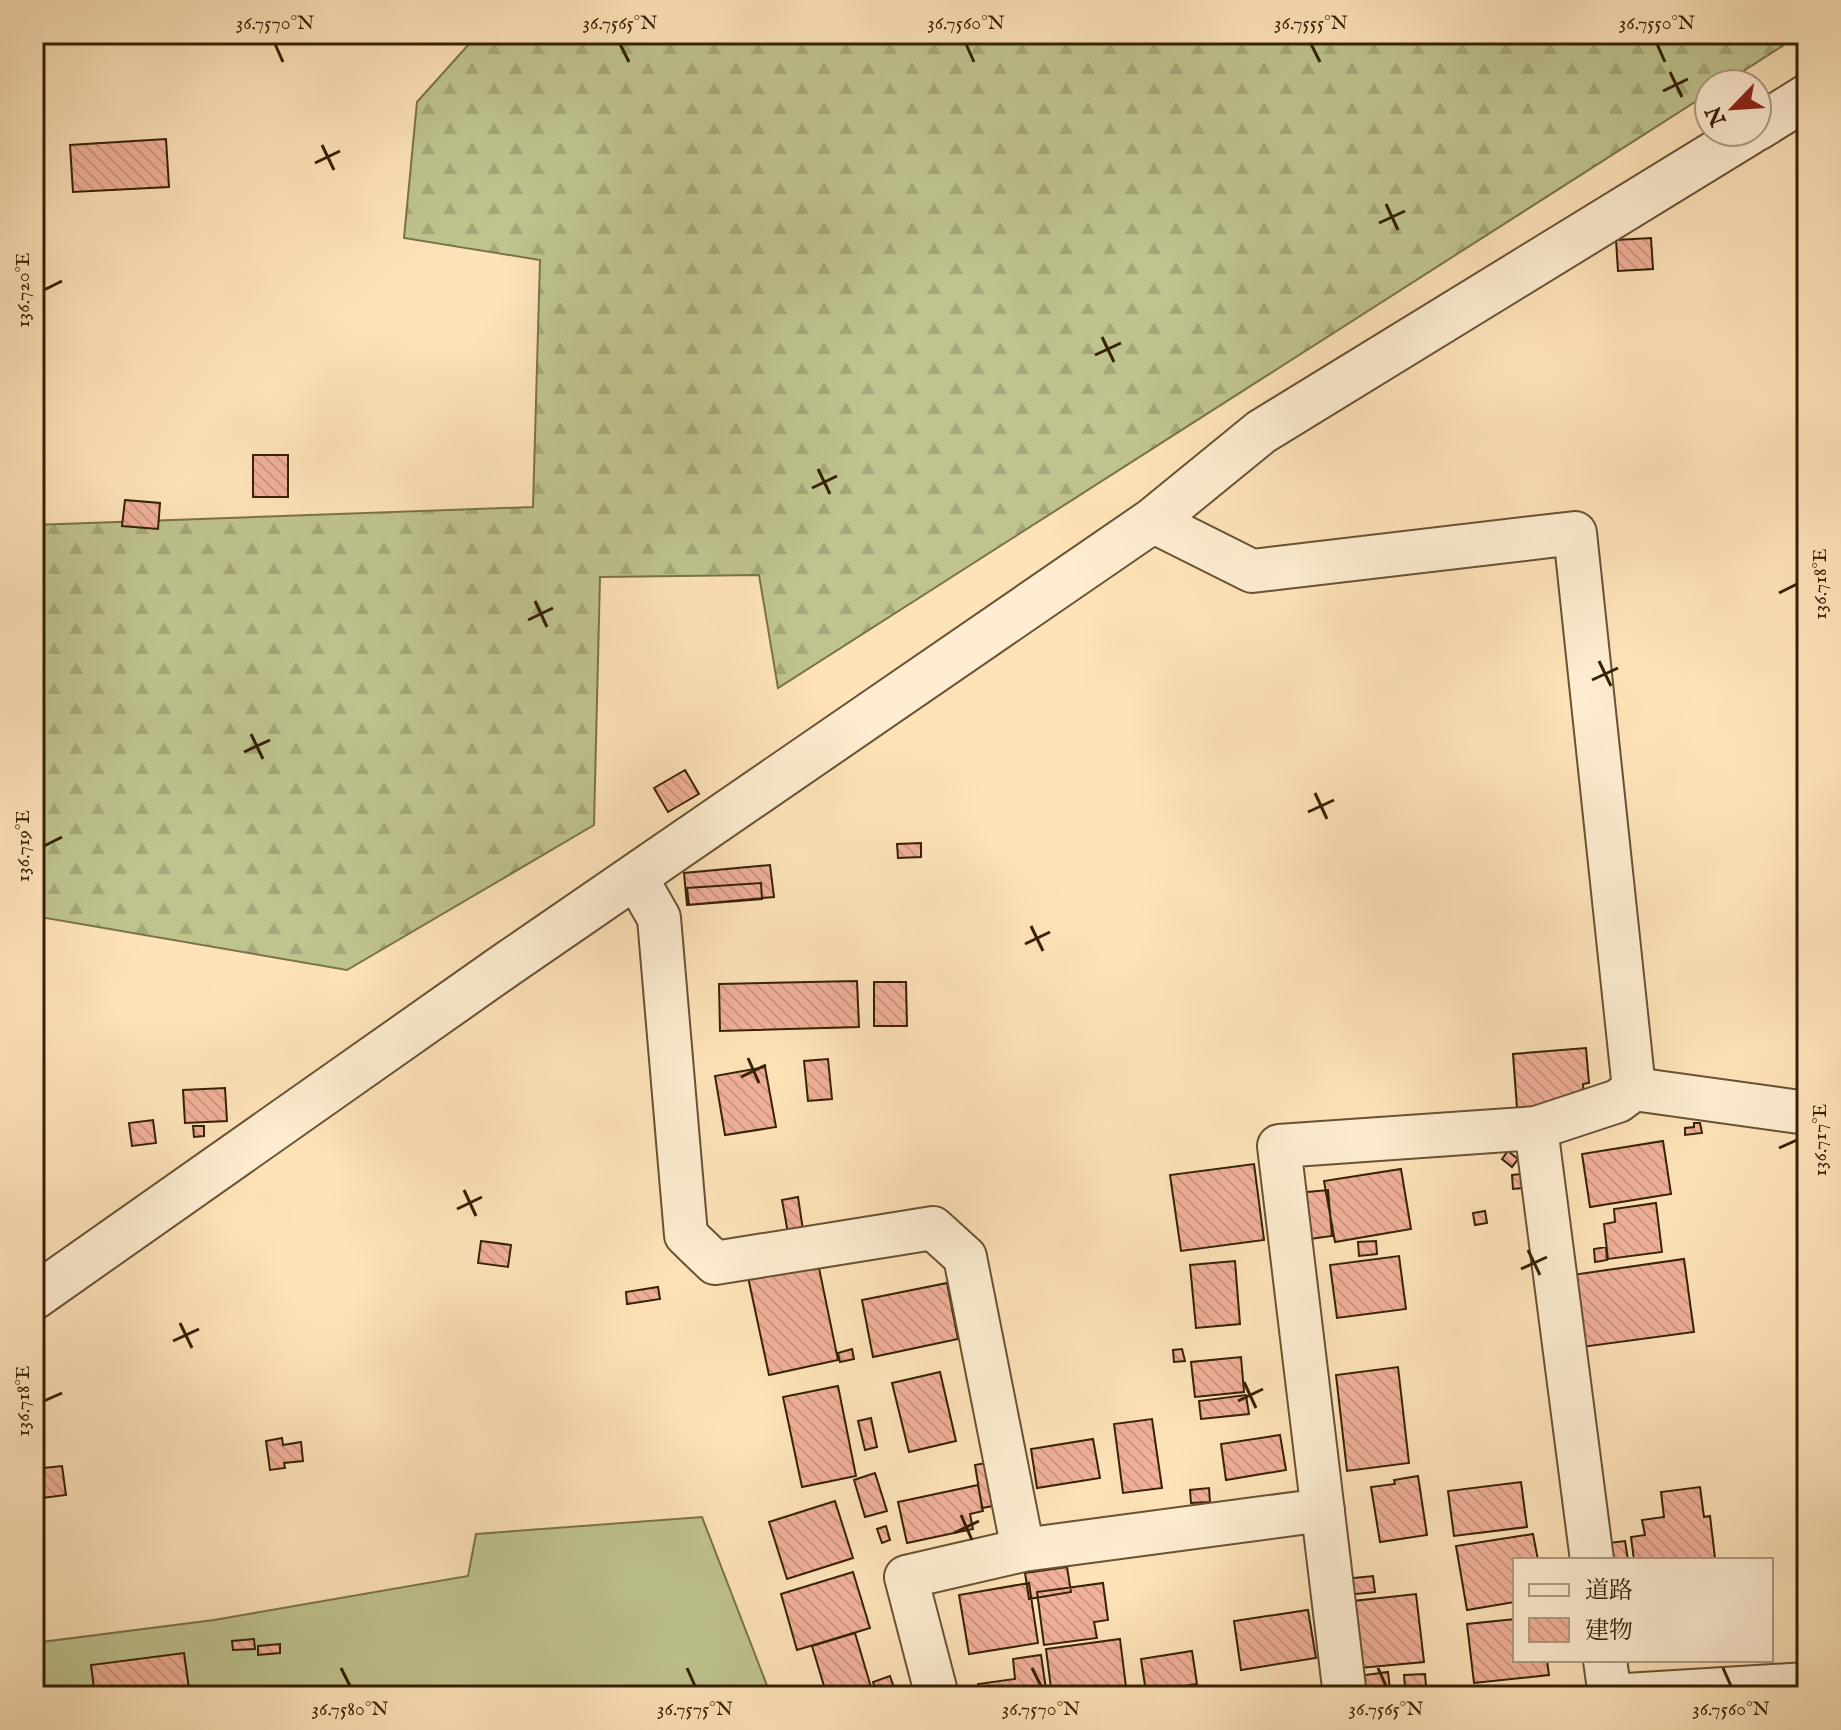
<svg xmlns="http://www.w3.org/2000/svg" width="1841" height="1730" font-family="'IM FELL English','Noto Serif JP',serif">
<style>
.forest{fill:url(#forest-firs);stroke:#7a724a;stroke-width:2}
.pitch{fill:#bfc48f;stroke:#7a724a;stroke-width:2}
.building{fill:url(#building-back-hatch);stroke:#362105;stroke-width:2}
.lines{fill:none;stroke-linecap:round;stroke-linejoin:round}
.minor-casing{stroke:#685232;stroke-width:46}
.tertiary-casing{stroke:#685232;stroke-width:48}
.minor{stroke:#feedd2;stroke-width:42}
.tertiary{stroke:#feedd2;stroke-width:44}
.ticks{fill:none;stroke:#362105;stroke-width:3}
.neatline{fill:none;stroke:#362105;stroke-width:3}
.ticks-label{font-size:20px;text-anchor:middle;fill:#362105}
</style>
<defs>
<pattern id="forest-firs" width="22" height="20" patternUnits="userSpaceOnUse" patternTransform="scale(2)"><rect width="22" height="20" fill="#bfc48f"/><path d="M5 1l3.5 6h-7zM16 11l3.5 6h-7z" fill="#a5a87a"/></pattern>
<pattern id="building-back-hatch" width="6" height="6" patternUnits="userSpaceOnUse" patternTransform="scale(2)"><rect width="6" height="6" fill="#f1b19a"/><path d="M-1 5l2 2M0 0l6 6M5-1l2 2" fill="none" stroke="#cf9883"/></pattern>
</defs>
<rect width="100%" height="100%" fill="#fee3b9"/>
<filter id="stains"><feTurbulence type="fractalNoise" baseFrequency=".0025" numOctaves="4"/><feColorMatrix values="0 0 0 0 .2 0 0 0 0 .09 0 0 0 0 .02 0 0 0 .5 -.17"/></filter>
<radialGradient id="worn" r=".72"><stop offset=".6" stop-color="#630" stop-opacity="0"/><stop offset="1" stop-color="#630" stop-opacity=".3"/></radialGradient>
<path class="forest" d="M478 34H1801L1723 84H1709V93L778 688 759 575 600 577 594 825 347 970 34 916V525L533 507 540 260 404 238 417 102Z"/>
<path class="pitch" d="M702 1517 771 1696H34V1643L214 1620 468 1576 476 1534Z"/>
<path class="building" d="M412 34H436V39L412 38Z
M166 139 169 187 73 192 70 145Z
M1651 238 1653 269 1618 271 1616 240Z
M253 455H288V497H253Z
M125 500 160 503 158 529 122 526Z
M685 770 699 794 668 812 654 788Z
M921 843V857L898 858 897 844Z
M770 865 774 897 687 905 684 873Z
M761 883 762 899 689 905 687 888Z
M857 981 859 1027 720 1031 719 984Z
M874 982H906L907 1026H874Z
M1586 1048 1589 1083 1583 1084 1584 1097 1572 1104 1517 1108 1513 1054Z
M828 1059 832 1099 808 1101 804 1061Z
M765 1067 776 1127 725 1135 715 1076Z
M225 1088 227 1121 185 1123 183 1090Z
M153 1120 156 1143 132 1146 129 1123Z
M1694 1123H1700L1702 1133 1685 1135V1128L1694 1127Z
M193 1126H204V1136L194 1137Z
M1663 1141 1671 1194 1590 1207 1582 1154Z
M1508 1151 1518 1159 1512 1167 1502 1159Z
M1254 1164 1264 1240 1181 1251 1170 1175Z
M1401 1169 1411 1229 1335 1242 1324 1181Z
M1521 1174 1523 1188 1513 1189 1512 1175Z
M1328 1190 1332 1236 1302 1240 1297 1193Z
M798 1197 803 1230 788 1233 782 1200Z
M1656 1203 1662 1252 1608 1259 1604 1224 1615 1222 1614 1209Z
M1485 1211 1487 1223 1475 1225 1473 1213Z
M481 1241 511 1245 508 1267 478 1263Z
M1376 1241 1377 1254 1359 1256 1358 1242Z
M1606 1247 1607 1260 1595 1262 1594 1249Z
M1399 1256 1406 1309 1337 1318 1330 1265Z
M1684 1259 1694 1332 1582 1347 1572 1275Z
M1235 1261 1240 1324 1196 1328 1190 1265Z
M818 1263 838 1360 769 1375 748 1277Z
M947 1283 958 1339 873 1357 862 1300Z
M658 1287 660 1299 627 1304 626 1292Z
M852 1349 854 1359 840 1362 838 1353Z
M1182 1349 1185 1361 1174 1362 1173 1350Z
M1241 1357 1244 1392 1195 1397 1191 1362Z
M1398 1367 1409 1463 1347 1471 1336 1375Z
M940 1372 956 1441 909 1452 892 1383Z
M838 1386 856 1476 802 1487 783 1397Z
M1246 1395 1249 1414 1201 1419 1199 1401Z
M871 1418 877 1447 865 1450 858 1421Z
M1152 1419 1162 1488 1123 1493 1114 1424Z
M1280 1435 1286 1470 1226 1480 1221 1444Z
M282 1438 283 1445 301 1442 303 1461 284 1463 285 1468 270 1470 266 1441Z
M1093 1439 1100 1478 1037 1488 1031 1449Z
M991 1462 999 1505 982 1508 975 1465Z
M62 1466 66 1495 34 1499V1469Z
M875 1473 887 1511 865 1517 854 1480Z
M1418 1476 1427 1535 1380 1542 1371 1487 1395 1484 1394 1480Z
M1521 1482 1527 1527 1454 1536 1448 1491Z
M978 1485 983 1511 970 1514 973 1529 907 1543 898 1502Z
M1700 1487 1704 1517 1710 1516 1715 1558 1634 1560 1631 1537 1645 1535 1642 1520 1664 1517 1661 1492Z
M1209 1488 1210 1502 1191 1503 1190 1490Z
M835 1501 853 1558 787 1579 769 1522Z
M886 1526 890 1540 882 1543 877 1529Z
M1533 1534 1538 1560H1515V1602L1467 1610 1456 1546Z
M1625 1541 1628 1560H1602L1600 1544Z
M1067 1567 1071 1592 1029 1599 1025 1573Z
M853 1572 870 1628 797 1650 781 1594Z
M1373 1576 1375 1592 1346 1595 1344 1579Z
M1029 1583 1038 1643 969 1654 959 1595Z
M1103 1583 1108 1620 1094 1622 1097 1638 1044 1645 1037 1592Z
M1416 1594 1424 1662 1360 1668 1353 1601Z
M1308 1610 1316 1658 1241 1670 1234 1621Z
M1515 1619V1660H1547L1549 1675 1474 1683 1467 1624Z
M855 1633 873 1694 867 1696H827L812 1646Z
M254 1639 255 1649 233 1650 232 1641Z
M1120 1639 1127 1695 1052 1696 1046 1649Z
M280 1644V1653L258 1655V1646Z
M1192 1651 1197 1684 1146 1692 1141 1659Z
M184 1653 190 1696H95L91 1665Z
M1041 1655 1047 1696H980L978 1684 1015 1679 1013 1659Z
M1388 1672 1390 1689 1361 1692 1358 1676Z
M1425 1674 1426 1686 1405 1687 1404 1675Z
M890 1676 895 1690 878 1695 873 1682Z"/>
<g class="lines">
<g class="minor-casing">
<path id="minor" d="M1152 521 1252 571 1575 533 1634 1089
M635 876 659 918 686 1235 715 1263 933 1228 965 1257 1023 1550
M1536 1128 1592 1560
M1605 1660 1610 1696
M937 1696 906 1577 1023 1550 1323 1510
M1345 1696 1279 1146 1536 1128 1618 1101 1634 1089 1807 1113
M1610 1696 1807 1684"/>
</g>
<g class="tertiary-casing">
<path id="tertiary" d="M1757 128 1807 97
M34 1297 506 965 1152 521 1261 432 1750 132"/>
</g>
<use href="#minor" class="minor"/>
<use href="#tertiary" class="tertiary"/>
</g>
<path class="ticks" d="M275 44 283 62M620 44 629 62M966 44 974 62M1311 44 1320 62M1657 44 1665 62M1670 72 1682 97M1663 91 1688 79M322 145 334 170M315 163 340 151M1386 204 1398 230M1379 223 1405 211M44 290 62 281M1102 337 1114 362M1095 355 1121 343M818 469 830 494M812 488 837 476M1779 593 1797 584M535 601 547 627M528 620 553 608M1599 661 1611 686M1592 680 1618 668M251 734 263 759M244 752 270 740M1315 793 1327 819M1308 812 1334 800M44 846 62 837M1031 926 1043 951M1025 944 1050 932M748 1058 759 1083M741 1077 766 1065M1779 1148 1797 1140M464 1190 476 1216M457 1209 482 1197M1528 1250 1540 1275M1521 1269 1547 1257M180 1323 192 1348M173 1341 199 1329M1244 1382 1256 1408M44 1401 62 1393M1238 1401 1263 1389M961 1515 972 1540M954 1533 979 1521M341 1668 350 1686M687 1668 695 1686M1032 1668 1041 1686M1378 1668 1386 1686M1723 1668 1731 1686"/>
<rect width="1841" height="1730" fill="none" stroke="#fee3b9" stroke-width="88"/>
<rect x="1513" y="1558" width="260" height="104" fill="#feedd2" stroke="#ae9b80" stroke-width="2"/>
<rect x="1529" y="1584" width="40" height="12" fill="#feedd2" stroke="#ae9b80" stroke-width="2"/>
<text x="1585" y="1598" font-size="24" fill="#362105">道路</text>
<rect x="1529" y="1618" width="40" height="24" fill="url(#building-back-hatch)" stroke="#ae9b80" stroke-width="2"/>
<text x="1585" y="1638" font-size="24" fill="#362105">建物</text>
<g transform="translate(1733 108) rotate(245)"><circle r="38" fill="#feedd2" stroke="#ae9b80" stroke-width="2"/>
<path d="M0-6L14 30L0 20L-14 30Z" fill="#8f2418"/>
<text y="-12" font-size="22" font-weight="bold" text-anchor="middle" fill="#362105">N</text>
</g>
<rect x="44" y="44" width="1753" height="1642" class="neatline"/>
<g class="ticks-label">
<text x="275" y="29">36.7570°N</text>
<text x="620" y="29">36.7565°N</text>
<text x="966" y="29">36.7560°N</text>
<text x="1311" y="29">36.7555°N</text>
<text x="1657" y="29">36.7550°N</text>
<text transform="translate(22 290) rotate(-90)" y="7">136.720°E</text>
<text transform="translate(1819 584) rotate(-90)" y="7">136.718°E</text>
<text transform="translate(22 846) rotate(-90)" y="7">136.719°E</text>
<text transform="translate(1819 1140) rotate(-90)" y="7">136.717°E</text>
<text transform="translate(22 1401) rotate(-90)" y="7">136.718°E</text>
<text x="350" y="1715">36.7580°N</text>
<text x="695" y="1715">36.7575°N</text>
<text x="1041" y="1715">36.7570°N</text>
<text x="1386" y="1715">36.7565°N</text>
<text x="1731" y="1715">36.7560°N</text>
</g>
<rect width="100%" height="100%" filter="url(#stains)"/>
<rect width="100%" height="100%" fill="url(#worn)"/>
</svg>
